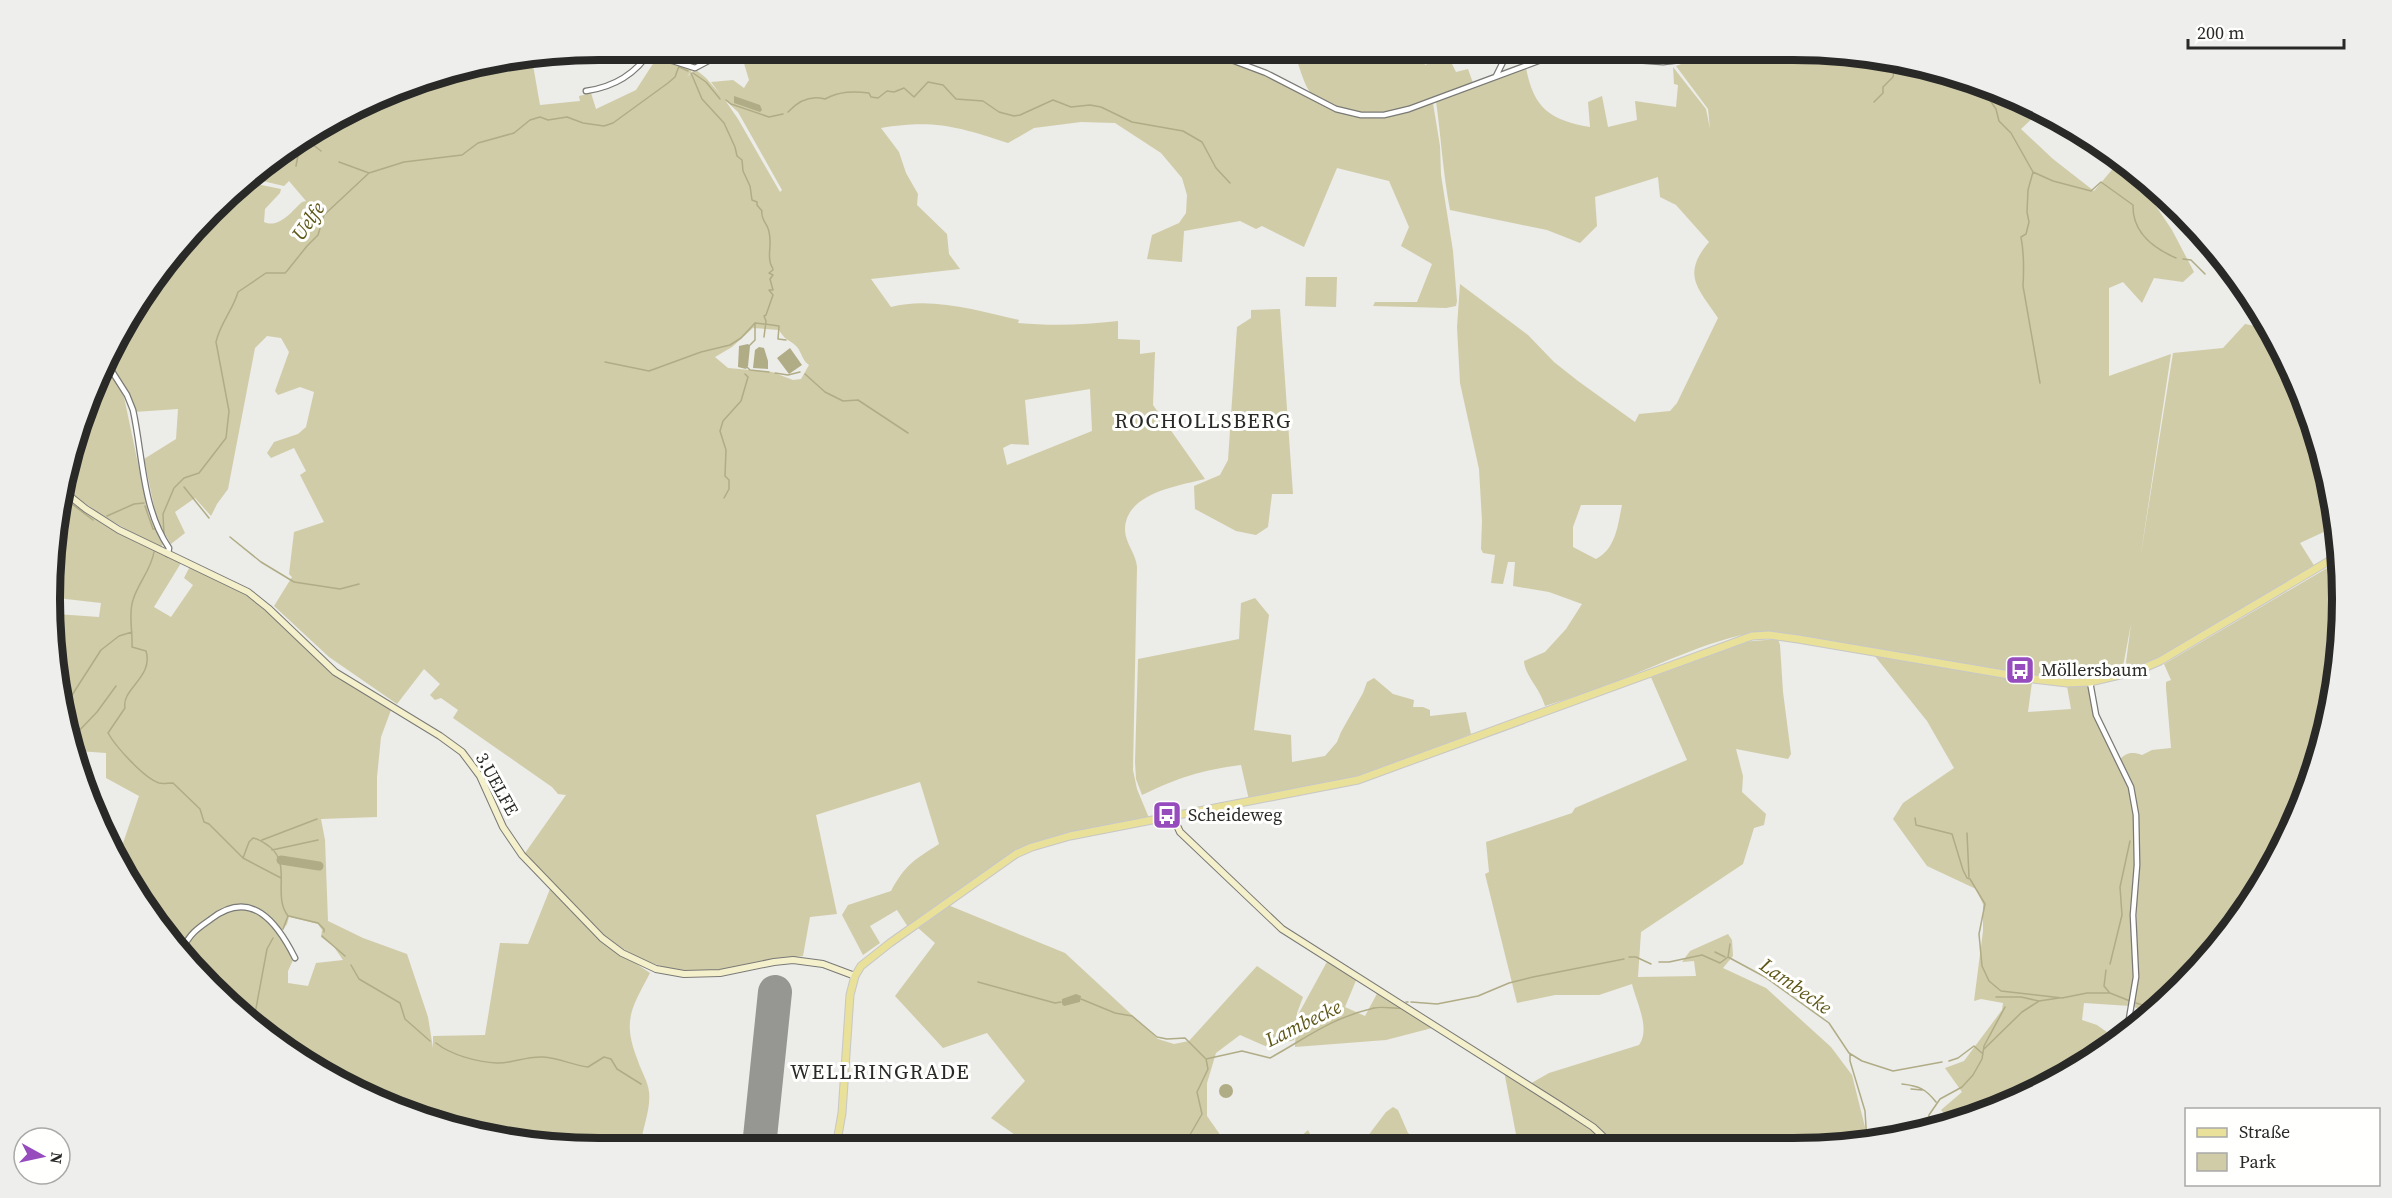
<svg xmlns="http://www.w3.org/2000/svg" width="2392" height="1198" font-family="'Source Serif 4',serif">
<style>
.green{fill:#d0cca8;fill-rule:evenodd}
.water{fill:#b0ac86}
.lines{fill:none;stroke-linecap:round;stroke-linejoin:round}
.stream{stroke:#b0ac86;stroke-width:1.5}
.river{stroke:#b0ac86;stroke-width:9}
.runway{stroke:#969693;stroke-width:34}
.street-casing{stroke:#797976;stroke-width:7}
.secondary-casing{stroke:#797976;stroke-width:8}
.primary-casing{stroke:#c7c7c7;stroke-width:9}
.street{stroke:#fff;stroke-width:4.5}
.secondary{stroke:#f4f0cc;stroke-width:6}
.primary{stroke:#e9e099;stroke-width:7}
.labels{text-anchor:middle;stroke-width:6;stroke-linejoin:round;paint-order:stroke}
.poi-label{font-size:18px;fill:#292928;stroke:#fffffe;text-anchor:start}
.street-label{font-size:18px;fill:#292928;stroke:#fffffe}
.water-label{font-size:20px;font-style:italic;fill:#5d5617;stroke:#fffffe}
.quarter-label{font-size:21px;letter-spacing:1.5px;fill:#292928;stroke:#fffffe}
.rim{fill:none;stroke:#292928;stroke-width:8}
</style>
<rect width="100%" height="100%" fill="#ecece8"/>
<path class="green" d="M660 50H705L708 58C690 70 677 62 660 52Z
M740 50H1200L1261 74 1336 111 1354 117 1409 111 1433 103 1440 146 1441 175 1453 251 1457 301 1456 306 1446 308 1373 306 1375 302H1417L1432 264 1401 246 1409 227 1389 181 1337 168 1304 247 1262 226 1256 229 1240 221 1184 231 1182 262 1147 259 1152 235 1179 223 1186 213 1187 195 1182 178 1161 153 1115 123 1081 122 1034 128 1008 143C959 127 934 119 881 128L899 152 906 173 918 194 917 205 947 234 949 254 960 269 871 279 891 307C930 296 981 311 1019 320L1018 323C1052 326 1084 325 1118 321V339L1140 340V354L1155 352 1153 405 1205 479C1178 486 1124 493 1125 531 1126 544 1136 554 1137 567L1133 770 1137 789 1149 818 1032 845 908 927 897 910 870 926 880 943 863 955 842 915 848 905 891 891C905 865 914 860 939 844L920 782 816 815 837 914 810 917 803 956C793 958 782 957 772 959 748 963 724 971 700 971 621 973 573 905 525 853L566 795 558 794 552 787 453 718 458 710 441 698 435 700 430 695 440 684 424 669 397 704 329 657 274 606 292 577 289 574 294 532 324 522 300 475 306 471 294 448 271 458 267 453 274 442 298 434 306 427 314 392 300 387 278 395 275 391 289 352 281 338 267 336 255 348 228 489 217 504 211 516 195 498 175 512 185 533 171 544 157 521 144 459 176 439 178 409 134 412 107 360 142 294 247 182 281 189 280 193 265 209 264 222C279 229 292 211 302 202L306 201 289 181 284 186 250 178 264 163 409 86 533 65 540 105 580 101 579 96 591 93 596 109 636 90 658 56 692 70 687 77 695 69 706 78 720 94 711 82 733 80 744 88 749 80ZM725 100 738 112 782 190 780 192 738 119ZM753 328 779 330C786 342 790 339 797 347 802 353 802 360 809 365L801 379 793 380 772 372 728 368 715 357 732 347ZM1090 389 1092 431 1007 465 1003 448 1011 444 1029 445 1025 400Z
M1293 50H1419L1425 65 1448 56 1456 72 1468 69 1473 83C1428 102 1375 128 1327 103 1322 101 1315 97 1311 93 1304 86 1298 61 1293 50Z
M1715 51H1749L1797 58 1759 51H1829L1862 56 1857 59 1866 57 1935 68 2041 110 2021 129 2053 159 2094 191 2121 159 2127 163 2172 230 2194 272 2183 282 2154 278 2142 303 2123 282 2109 288V376L2171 354 2140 560 2173 353 2223 348 2245 324 2255 326 2264 318 2313 422 2334 510 2327 511 2328 530 2300 543 2315 567 2199 635 2147 664 2129 670 2126 662 2131 624 2122 672C2094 679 2069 680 2041 677L1765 631C1718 636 1660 664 1616 682 1593 691 1569 698 1545 706 1540 688 1525 676 1524 661L1545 652 1566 629 1582 604 1549 592 1513 586 1515 562H1508L1503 584 1491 583 1495 555 1483 553 1481 549 1482 521 1479 469 1460 383 1457 327 1460 284 1528 335 1554 362 1578 381 1635 422 1639 414 1670 411 1677 403 1718 318C1698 288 1681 275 1709 242L1676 205 1660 197 1658 177 1595 197 1597 226 1580 243 1547 230 1450 210C1443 174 1441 137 1436 101L1526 68C1534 109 1550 120 1590 127L1588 102 1602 96 1608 127 1637 120 1635 101 1676 107 1678 85 1674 84 1673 67 1706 109 1710 129 1708 109 1676 66ZM1581 505H1622C1618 524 1616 549 1596 559L1573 547V527Z
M1306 277H1337L1336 307 1305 306Z
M1280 309 1293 494H1272L1268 527 1256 535 1236 531 1195 509 1194 486 1220 475 1228 460 1237 327 1251 318V310Z
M105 363 124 397 149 516 163 544 161 547C125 530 93 511 62 486L91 388Z
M60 493C95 525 139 542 181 563L154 607 171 617 193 585 184 578 190 566C217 578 243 591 266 609 290 629 308 654 333 673 351 687 372 698 391 710L381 737 377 777V817L321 819 325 840 328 921 363 938 407 954 428 1017 433 1048V1036L485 1035 500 943 528 944 550 889 601 940 650 973C631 1009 622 1021 638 1061 641 1071 648 1081 649 1092 651 1109 643 1126 641 1143L644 1147H563L457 1130 356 1092 211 988 183 949C190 934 199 929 212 919 252 889 276 924 294 958L288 971V983L308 986 316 963 343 960 334 947 321 937 322 930 318 924 289 917 287 924 281 932C274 923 265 911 254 907 227 899 192 925 182 948L120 861V852L139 796 106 778V753L78 751 54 671 56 614 99 617 101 603 57 598Z
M2339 561 2341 635 2324 741 2286 842 2206 961 2150 1011 2133 1007 2136 991 2137 831 2133 898 2135 977 2130 1006 2084 1003 2082 1020 2097 1025 2111 1035 2118 1031 2122 1035 2099 1056 2003 1107 1951 1121 1941 1110 1962 1092 1945 1068 1964 1061 2002 1010 2003 1003 1981 999 1974 1001 1983 931V904L1976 889 1927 866 1893 819 1903 803 1954 768 1927 721 1874 655 2032 682 2028 712 2071 709 2067 686 2089 684 2095 715 2118 761C2126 753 2131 751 2142 755L2152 750 2171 748 2166 688V682L2171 680 2164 664Z
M1255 598 1269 615 1254 730 1291 735 1292 762 1325 756 1337 742 1341 732 1363 693 1367 682 1374 678 1393 694 1414 700 1413 707H1423L1430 710V716L1466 712 1471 734 1391 767 1357 777 1249 800 1241 765C1201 770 1178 778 1142 795L1136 779 1135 762 1138 659 1239 639 1241 603Z
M1778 639 1780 645 1783 692 1791 754 1788 759 1736 749 1743 776 1742 792 1766 814 1764 825 1754 828 1743 864 1641 932 1638 977 1696 976 1694 961 1682 962 1690 951 1728 934 1732 940 1733 956 1723 968 1766 988 1831 1047 1852 1075 1869 1143 1518 1145 1504 1071 1528 1085 1549 1073 1639 1045C1651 1029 1636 1001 1632 984L1599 995H1555L1517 1003 1485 874 1489 872 1486 842 1572 813 1575 808 1687 760 1650 675 1742 642Z
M948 905 1065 953 1158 1039 1174 1044 1189 1041 1257 966 1303 997 1297 1013 1294 1040 1278 1045 1272 1049 1240 1035 1216 1053 1207 1083V1116L1228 1146H1031L991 1118 1025 1081 987 1033 943 1048 895 996 935 943 917 927Z
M1328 960 1357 978 1345 1007 1365 1016 1379 990 1436 1027 1386 1040 1295 1047 1296 1023 1299 1013Z
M1393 1107 1398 1110 1408 1133 1418 1139V1145H1361L1386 1112Z
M1308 1130 1316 1145H1291Z"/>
<path class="water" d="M734 96 760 105 762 110 760 112 734 103Z
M748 344 750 346 748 366 746 369 738 367 739 346Z
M759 347 764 348 768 361V369L753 368 755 350Z
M790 348 802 365 789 374 777 358Z
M1076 994 1081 996 1080 1002 1064 1006 1062 1004V999Z
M1219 1091a7 7 0 1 1 14 0a7 7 0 1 1-14 0Z"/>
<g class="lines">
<path class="stream" d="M1830 51 1833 56 1847 55
M683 60 691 50
M679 67 688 71
M691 73 702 99 724 123 735 147 737 156 742 160 743 171 750 186 752 200 757 202V205L762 211C760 219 768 224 769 232 772 242 768 253 770 261 770 265 773 267 773 270L769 273 773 275 770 279 773 290H769L773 295 766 315 764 316 766 321 764 337
M693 73 706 82 720 99
M1975 83V86L1982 89 1996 109 1999 121 2011 133 2033 172 2053 181 2091 191 2101 182 2133 205C2132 233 2155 249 2176 258
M726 100 731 104 769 117 783 114
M1874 102 1883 93V87L1893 77 1894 71 1911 64
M788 112C798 101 811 95 825 99 840 91 854 91 869 93L871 97 878 98 887 91 894 92 904 88 914 97 928 82 943 85 956 99 983 101 999 112 1014 116 1020 115 1053 100 1071 107 1090 105 1101 107 1132 122 1183 131 1202 142 1216 168 1230 183
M307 140 321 151
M339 162 369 173
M296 166 299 150 313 145
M2033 172 2028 190 2027 212 2029 222 2026 234 2021 237C2024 253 2024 270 2023 286L2040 383
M2183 259 2191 260 2205 274
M765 324 779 326 778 339 786 340
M749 346 755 340V323L764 324
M605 362 649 371 701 352 730 345 741 338 755 323
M747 367 750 370 769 372
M775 373 788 375 800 372
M805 374 825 392 843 401 858 400 908 433
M184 487 209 518
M60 495 93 520
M724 498 729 489V480L725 476 726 450 720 431 723 421 741 401 748 377 745 374
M145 506 153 529H155
M107 516 134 504 144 503
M164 535 163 514 174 488 184 478 199 473 226 438 229 411 216 342C220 323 233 310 238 292L266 273H285L287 271 307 246 318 235 324 215 369 173 404 162 462 155 478 143 514 133 530 120 540 117 548 120 567 117 583 123 604 126 613 123 668 83 675 77 679 66
M230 537 261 562 294 582 340 589 359 584
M154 552C151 570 138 583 133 600 128 615 133 631 132 647L146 651C154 677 121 689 125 708L108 733C116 747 144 778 159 783 163 784 168 783 173 783L200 809 204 822 209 824 243 858 249 842 253 838C260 839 264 843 270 847 292 865 272 895 288 916
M65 706 101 650 119 636 132 632
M74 736 97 712 116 686
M1915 818 1916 825 1952 834 1963 870 1967 878 1970 879 1985 904 1979 934 1982 966 1989 981 2001 991 2062 998 2087 993H2110L2130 1001
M1967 833 1969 877
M262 840 317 819
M272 850 318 840
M243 858 281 878
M289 916 318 923 324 929V932
M283 929 288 916
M322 936 345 956
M1715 952 1725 957
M1629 957H1636L1651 964
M1728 957 1730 944
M1659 962H1669L1702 955 1720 963 1728 957 1765 977 1829 1023 1849 1053 1862 1061 1893 1071 1942 1062
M2110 964 2122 915 2120 887 2130 841
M351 965 359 979 400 1003 405 1019 430 1041
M2106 970 2104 986 2109 992
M978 982 1055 1003 1061 1002
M1996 997H2021L2039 1001
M1081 999 1115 1013 1132 1016 1157 1037 1167 1039 1185 1038 1205 1058
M1406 1002H1408
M1411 1002 1437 1004 1478 996 1509 983 1533 977 1624 959
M2136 1003 2152 1008
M254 1019 267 949 273 938
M436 1043C451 1055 477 1062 497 1063 510 1064 526 1056 543 1057 559 1058 572 1065 588 1067L604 1057 611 1059 617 1069 641 1084
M1984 1049 2022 1012 2039 1001 2059 998
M1850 1054V1061L1865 1111 1867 1143
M1949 1061 1958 1058 1974 1046 1983 1054
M1902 1084C1919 1086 1926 1089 1936 1102
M1911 1089 1922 1090
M1928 1127 1929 1115 1940 1099 1962 1087 1973 1075 1982 1059 1984 1046 2005 1007
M1179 1146 1187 1140 1202 1114 1197 1092 1208 1069 1206 1059 1242 1051 1270 1058C1308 1037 1331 1018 1374 1008 1383 1006 1393 1009 1402 1008"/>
<path class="river" d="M281 860 319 866"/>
<path class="runway" d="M759 1147 775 992"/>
<g class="street-casing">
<path id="street" d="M650 50 673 61 695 68 729 50
M1205 50 1266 73 1336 109 1361 115H1384L1409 109 1541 60 1609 58 1663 62 1680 60 1708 51
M1759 51 1826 60 1862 56
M1496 76 1509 50
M586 91C614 87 636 74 651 50
M106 362 127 395 133 410C143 456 142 508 169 548L168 554
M2090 682 2096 715 2131 787 2136 815 2137 865 2133 915 2136 977 2129 1019 2132 1026
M183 949C189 934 198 928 211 919 251 888 277 922 295 958"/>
</g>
<g class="secondary-casing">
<path id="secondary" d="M414 83 551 57
M61 489 86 509 119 530 248 592 268 608 335 672 440 736 462 752 480 776 503 827 522 855 602 938 622 953 656 969 684 974 720 973 774 962 793 960 823 964 855 976
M1173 817 1180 832 1282 929 1561 1106 1593 1127 1612 1145"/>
</g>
<g class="primary-casing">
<path id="primary" d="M836 1147 842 1113 850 995 855 976 861 966 890 943 1016 854 1032 847 1070 836 1358 780 1752 636 1769 635 1798 639 2033 679 2067 683 2090 682 2137 671 2160 661 2339 555"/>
</g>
<use href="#street" class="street"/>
<use href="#secondary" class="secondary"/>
<use href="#primary" class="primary"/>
</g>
<defs>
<g id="bus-square" transform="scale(1.5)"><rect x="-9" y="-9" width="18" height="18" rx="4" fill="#974cbe" stroke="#fffffe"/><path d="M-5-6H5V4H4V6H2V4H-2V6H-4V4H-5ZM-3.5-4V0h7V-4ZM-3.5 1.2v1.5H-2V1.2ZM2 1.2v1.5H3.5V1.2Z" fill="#fff"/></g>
</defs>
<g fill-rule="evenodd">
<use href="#bus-square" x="2020" y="670"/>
<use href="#bus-square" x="1167" y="815"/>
</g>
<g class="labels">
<g class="poi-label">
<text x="2041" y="676">Möllersbaum</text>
<text x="1188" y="821">Scheideweg</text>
</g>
<g class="street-label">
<text transform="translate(497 784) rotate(61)" y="6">3.UELFE</text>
</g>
<g class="water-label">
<text transform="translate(308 221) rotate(-55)" y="7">Uelfe</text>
<text transform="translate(1796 986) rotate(35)" y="7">Lambecke</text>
<text transform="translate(1303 1023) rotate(-26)" y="7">Lambecke</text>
</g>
<g class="quarter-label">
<text x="1203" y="428">ROCHOLLSBERG</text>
<text x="880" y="1079">WELLRINGRADE</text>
</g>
</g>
<path d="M0 0H2392V1198H0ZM599 60H1793A539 539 0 0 1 2332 599V599A539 539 0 0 1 1793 1138H599A539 539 0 0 1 60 599V599A539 539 0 0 1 599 60Z" fill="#eeeeed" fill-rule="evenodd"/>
<path class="rim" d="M599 60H1793A539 539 0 0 1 2332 599V599A539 539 0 0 1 1793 1138H599A539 539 0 0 1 60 599V599A539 539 0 0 1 599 60Z"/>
<rect x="2185" y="1108" width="195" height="78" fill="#fffffe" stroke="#a9a9a8" stroke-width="1.5"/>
<rect x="2197" y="1128" width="30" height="9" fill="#e9e099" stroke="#a9a9a8" stroke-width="1.5"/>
<text x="2239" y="1138" font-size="18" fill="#292928">Straße</text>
<rect x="2197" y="1153" width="30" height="18" fill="#d0cca8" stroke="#a9a9a8" stroke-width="1.5"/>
<text x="2239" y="1168" font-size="18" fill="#292928">Park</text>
<g transform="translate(42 1156) rotate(98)"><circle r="28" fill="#fffffe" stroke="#a9a9a8" stroke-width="1.5"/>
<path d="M0-4.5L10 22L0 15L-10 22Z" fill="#974cbe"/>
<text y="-9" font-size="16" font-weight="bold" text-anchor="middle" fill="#292928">N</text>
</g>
<path d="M2188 39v9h156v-9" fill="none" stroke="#292928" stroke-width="3"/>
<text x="2197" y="39" font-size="18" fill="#292928" stroke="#fffffe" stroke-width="4.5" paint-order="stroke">200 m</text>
</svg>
